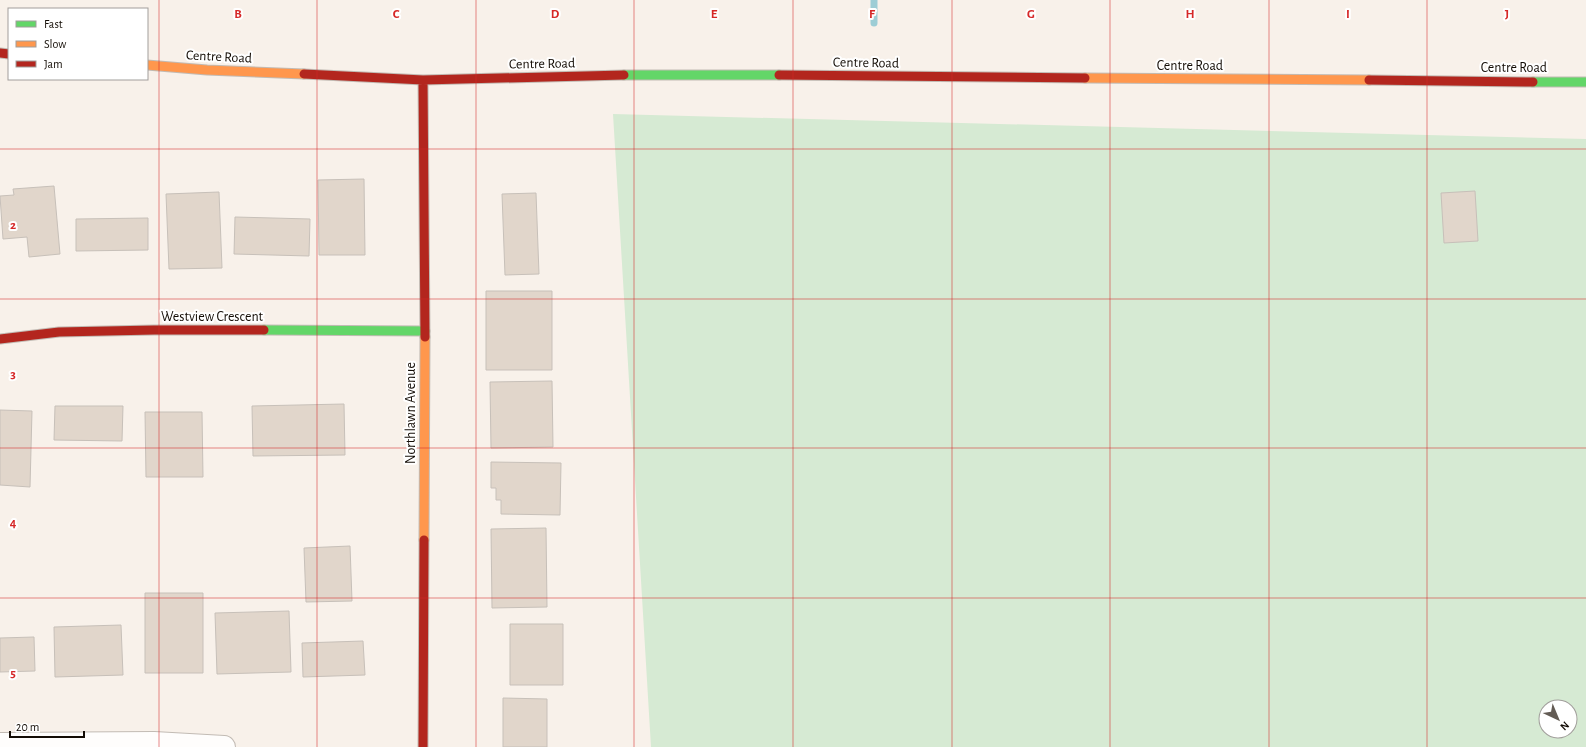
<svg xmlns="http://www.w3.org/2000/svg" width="1586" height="747" font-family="'Alegreya Sans',sans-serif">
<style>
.green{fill:#d6ead3;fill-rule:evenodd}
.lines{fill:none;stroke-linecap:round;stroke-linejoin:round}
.stream{stroke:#9dcdd5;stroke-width:7}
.building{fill:#e1d6cb;stroke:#c7c0b9}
.street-casing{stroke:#c2bbb4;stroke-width:24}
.fast-casing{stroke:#c2bbb4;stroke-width:11}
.slow-casing{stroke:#c2bbb4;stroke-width:11}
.jam-casing{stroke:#c2bbb4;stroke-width:11}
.street{stroke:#fefdfc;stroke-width:22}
.fast{stroke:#63d668;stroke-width:9}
.slow{stroke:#ff974d;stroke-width:9}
.jam{stroke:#b3261e;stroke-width:9}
.grid{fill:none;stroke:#d62828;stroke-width:1;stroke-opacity:0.55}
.labels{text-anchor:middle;stroke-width:4;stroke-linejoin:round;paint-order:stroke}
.street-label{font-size:14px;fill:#130c05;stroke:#fff}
.grid-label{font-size:13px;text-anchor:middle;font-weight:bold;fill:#d62828;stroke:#fff;stroke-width:4;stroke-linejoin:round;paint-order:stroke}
</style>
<rect width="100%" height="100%" fill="#f8f1ea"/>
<path class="green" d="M613 114 1586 139V747H651ZM1546 707H1570V731H1546Z"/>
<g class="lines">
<path class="stream" d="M874 0V23"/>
</g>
<path class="building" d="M364 179 365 255H319L318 180Z
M54 186 60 254 29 257 27 237 3 239 0 196 14 195 13 189Z
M1475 191 1478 241 1444 243 1441 193Z
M219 192 222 268 169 269 166 194Z
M536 193 539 274 505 275 502 194Z
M235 217 310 219 309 256 234 254Z
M148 218V250L76 251V219Z
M486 291H552V370H486Z
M552 381 553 447 491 448 490 382Z
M344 404 345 455 253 456 252 406Z
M55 406H123L122 441 54 440Z
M0 410 32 411 30 487 0 485Z
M145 412H202L203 477H146Z
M491 462 561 463 560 515 501 514V500H496V488H491Z
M546 528 547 607 492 608 491 529Z
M350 546 352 601 306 602 304 548Z
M145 593H203V673H145Z
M289 611 291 672 217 674 215 613Z
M510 624H563V685H510Z
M121 625 123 675 55 677 54 627Z
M34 637 35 671 0 672V638Z
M363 641 365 675 303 677 302 643Z
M503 698 547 699V747H503Z"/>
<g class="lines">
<g class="street-casing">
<path id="street" d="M0 744 154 743 224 747"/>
</g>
<g class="fast-casing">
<path id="fast" d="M624 75H779
M1533 82H1586
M264 330 425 331"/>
</g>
<g class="slow-casing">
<path id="slow" d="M147 65 207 70 304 74
M1085 78 1369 80
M424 540 425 337"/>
</g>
<g class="jam-casing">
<path id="jam" d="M0 53 9 54
M304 74 423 80 624 75
M779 75 1085 78
M423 80 425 337
M1369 80 1533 82
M0 339 59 332 154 330H264
M423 747 424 540"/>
</g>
<use href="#street" class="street"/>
<use href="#fast" class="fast"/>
<use href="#slow" class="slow"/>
<use href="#jam" class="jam"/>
</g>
<path class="grid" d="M159 0V747M317 0V747M476 0V747M634 0V747M793 0V747M952 0V747M1110 0V747M1269 0V747M1427 0V747M0 149H1586M0 299H1586M0 448H1586M0 598H1586"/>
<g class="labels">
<g class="street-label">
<text transform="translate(219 56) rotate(3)" y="5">Centre Road</text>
<text transform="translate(866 62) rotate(1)" y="5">Centre Road</text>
<text transform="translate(542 63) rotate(-1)" y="5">Centre Road</text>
<text x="1190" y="70">Centre Road</text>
<text x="1514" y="72">Centre Road</text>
<text x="212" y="321">Westview Crescent</text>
<text transform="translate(410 413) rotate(-90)" y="5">Northlawn Avenue</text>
</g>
</g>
<g class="grid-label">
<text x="238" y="18">B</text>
<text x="396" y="18">C</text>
<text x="555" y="18">D</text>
<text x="714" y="18">E</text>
<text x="872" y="18">F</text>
<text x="1031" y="18">G</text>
<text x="1190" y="18">H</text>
<text x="1348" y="18">I</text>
<text x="1507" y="18">J</text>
<text x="13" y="229">2</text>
<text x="13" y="378">3</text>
<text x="13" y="527">4</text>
<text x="13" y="677">5</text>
</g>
<rect x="8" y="8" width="140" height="72" fill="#ffffff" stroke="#a19e9b"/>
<rect x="16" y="21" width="20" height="6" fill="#63d668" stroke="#a19e9b"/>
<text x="44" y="28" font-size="12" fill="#130c05">Fast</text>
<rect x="16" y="41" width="20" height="6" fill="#ff974d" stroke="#a19e9b"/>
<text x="44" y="48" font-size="12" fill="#130c05">Slow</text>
<rect x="16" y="61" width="20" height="6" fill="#b3261e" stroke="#a19e9b"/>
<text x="44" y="68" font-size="12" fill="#130c05">Jam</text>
<g transform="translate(1558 719) rotate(136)"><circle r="19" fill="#ffffff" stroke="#a19e9b"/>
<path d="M0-3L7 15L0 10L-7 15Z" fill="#635c55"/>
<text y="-6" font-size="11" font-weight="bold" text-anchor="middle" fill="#130c05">N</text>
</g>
<path d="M10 731v6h74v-6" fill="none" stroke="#130c05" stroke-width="2"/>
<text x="16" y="731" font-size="12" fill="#130c05" stroke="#ffffff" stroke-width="3" paint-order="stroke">20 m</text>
</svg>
